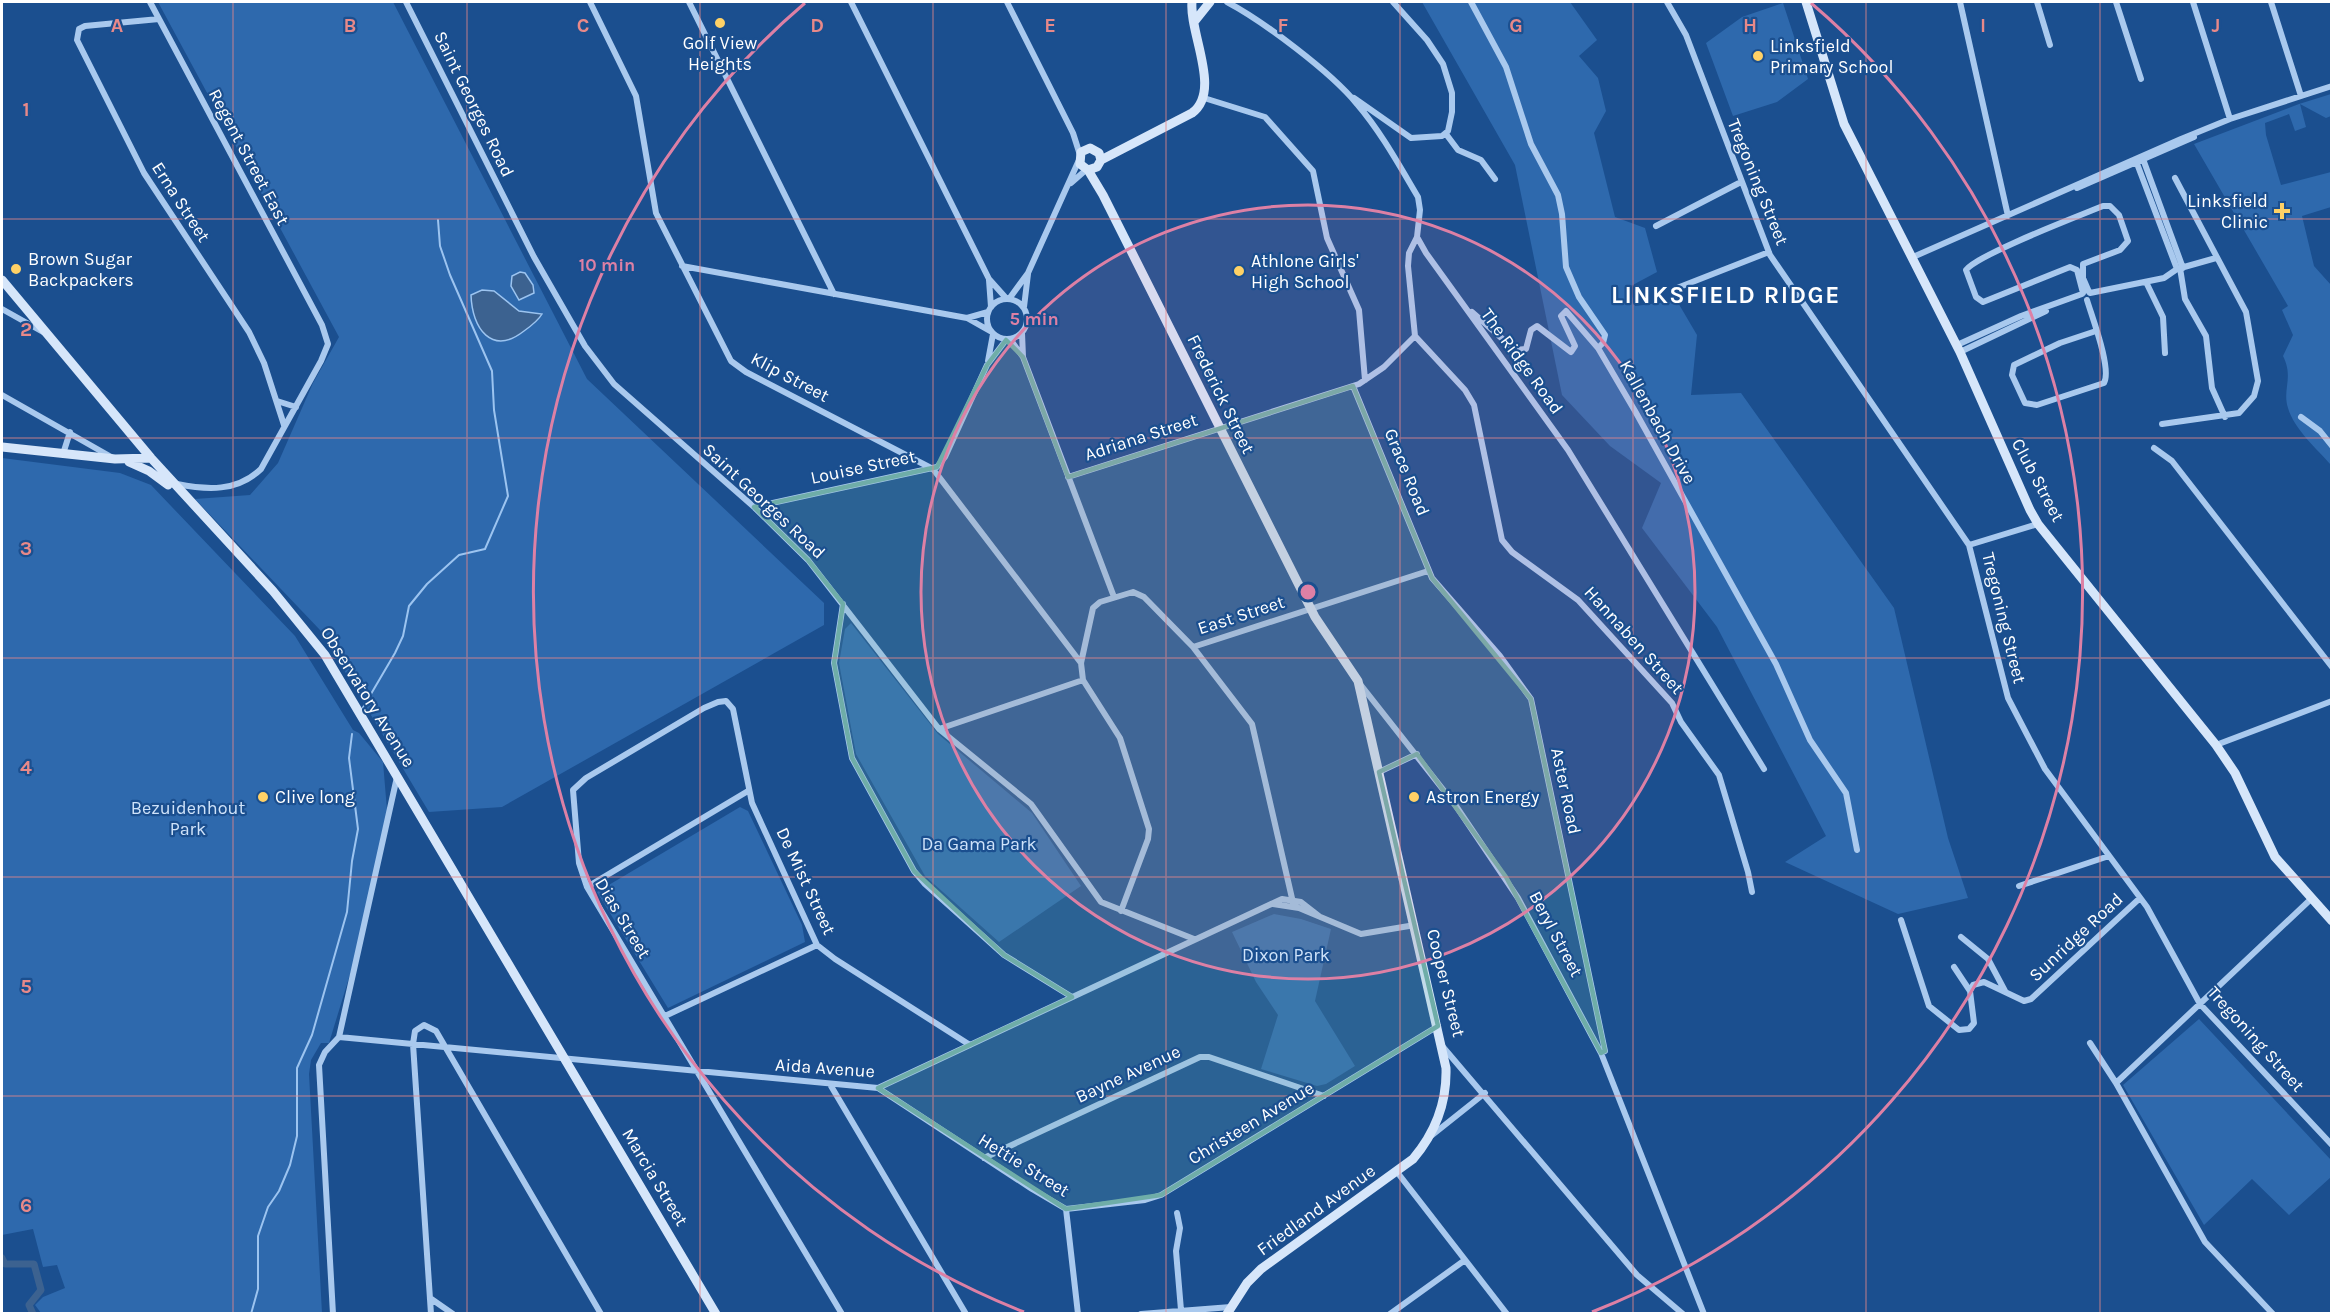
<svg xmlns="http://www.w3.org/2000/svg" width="2333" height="1315" font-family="Karla,sans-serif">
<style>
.green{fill:#2e69ad}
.water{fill:#3c6290;stroke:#9cc4f0;stroke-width:1.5}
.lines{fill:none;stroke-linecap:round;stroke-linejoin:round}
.stream{stroke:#9cc4f0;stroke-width:2}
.canal{stroke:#3c6290;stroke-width:7}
.street{stroke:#a9c9ee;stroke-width:6}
.secondary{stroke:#d6e6fa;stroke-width:9}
.marked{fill:#6fada8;fill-opacity:0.2;stroke:#6fada8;stroke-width:4.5;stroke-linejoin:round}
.grid{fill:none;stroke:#e88989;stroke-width:1.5;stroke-opacity:0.55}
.ring{fill:none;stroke:#dd80a5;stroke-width:3}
.poi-dot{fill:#ffd166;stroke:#1b4f8f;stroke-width:2}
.labels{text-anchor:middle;stroke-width:4.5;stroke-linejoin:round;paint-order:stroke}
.poi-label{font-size:18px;fill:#fff;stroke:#1b4f8f;text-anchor:start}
.street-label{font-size:18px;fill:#fff;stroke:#1b4f8f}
.park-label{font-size:18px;fill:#cfe3fa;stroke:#1b4f8f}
.district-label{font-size:24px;font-weight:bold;letter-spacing:1.5px;fill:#fff;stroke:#1b4f8f}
.grid-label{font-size:20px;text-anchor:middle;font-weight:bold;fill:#e88989;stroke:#1b4f8f;stroke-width:4.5;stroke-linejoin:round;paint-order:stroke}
.centre{fill:#dd80a5;stroke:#1b4f8f;stroke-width:3}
.ring-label{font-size:18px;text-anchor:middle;font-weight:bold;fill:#dd80a5;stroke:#1b4f8f;stroke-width:4.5;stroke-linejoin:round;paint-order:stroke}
</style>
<rect width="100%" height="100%" fill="#1b4f8f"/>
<path class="green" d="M158 2H393L587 379 824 603V625L502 807 429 812 320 630 195 499 250 495 278 463 313 383 339 337Z
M1422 2H1570L1597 40 1579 56 1598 78 1606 111 1594 133 1615 217 1645 228 1657 272 1629 287 1635 306 1677 301 1697 335 1691 395 1741 393 1894 608 1948 838 1968 898 1898 914 1785 862 1826 836 1717 627 1642 528 1661 483 1610 446 1562 395 1515 165Z
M1783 3 1808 79 1777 102 1733 116 1706 43 1742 17Z
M2331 94V116L2326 118 2300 104 2306 127 2295 131 2289 114 2265 123 2266 135 2281 185 2331 172V207L2302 216 2314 266 2331 285V465C2317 449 2294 429 2288 408 2282 389 2294 378 2283 356L2293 335 2282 310 2288 306 2194 144 2299 104Z
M2 458 120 473 151 485 295 636 353 730 359 733 383 762 388 822 355 958 329 1043H321L311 1060 309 1074 322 1313H41L35 1305 43 1297 65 1288 57 1265 43 1267 33 1229 2 1235Z
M851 623 938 734 1032 813 1081 886 999 942 925 876 856 754 839 663 845 629Z
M740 807 748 811 802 925 805 942 668 1008 597 892Z
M1274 914 1301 919 1331 929 1315 1001 1355 1066 1326 1084 1317 1086 1261 1069 1278 1015 1256 982 1232 932Z
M2199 1019 2331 1160V1177L2289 1215 2252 1179 2204 1225 2123 1085Z"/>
<path class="water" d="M520 272 525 273 533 285 534 293 519 300 511 286 512 276Z
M482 290 494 291 519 311 542 314C538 321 531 326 524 331 492 356 472 329 471 295Z"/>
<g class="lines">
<path class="stream" d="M361 711 395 653 403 636 409 606 427 584 459 555 485 549 508 496 494 410 492 371 450 275 440 246 438 220
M251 1314 258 1289V1236L268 1207 279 1191 290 1165 297 1136V1068L312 1035 347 912 352 861 358 829 349 758 352 734"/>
<path class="canal" d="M2 1258 5 1264H34L41 1290 29 1305 33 1314"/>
<path class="street" d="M150 2 322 325 328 344 321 361 261 469C237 492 207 490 177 484
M406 2 534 257 585 346 614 384 754 507 808 560 939 729 1031 804 1101 902 1194 939
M590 2 636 96 656 213 731 361 746 372 933 469 1081 663
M689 2 834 294
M851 2 989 279 1006 298
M1007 2 1073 133 1080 155
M1227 2C1263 21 1331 72 1357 104 1381 132 1399 165 1418 197L1420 210 1417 237 1426 253 1568 450 1764 769
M1471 2 1506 67 1531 144 1558 195 1562 214 1566 267 1579 297 1605 335 1603 343 1598 348
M1667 2 1686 35 1770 255 1969 545 2008 698 2045 769 2147 907 2200 1004 2332 1145
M1960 2 2008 216
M2037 2 2050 45
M2116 2 2141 79
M2193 2 2230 119
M2271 2 2301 96
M159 19 85 26 79 29 77 40 144 173 249 332 264 363 284 425
M1204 98 1265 117 1313 171 1327 238 1359 310 1365 380
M1354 98 1411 138 1442 136 1448 131 1452 112V93L1443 64 1427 40 1393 2
M1446 134 1458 150 1481 160 1495 179
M2143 159 2183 268
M2136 161 2177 269
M1071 183 1087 169
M2077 188 2194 137
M1656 226 1741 182
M1417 237 1409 253 1408 266 1415 336 1465 390 1474 405 1502 540 1512 552 1578 600 1672 703 1681 722 1719 775 1748 872 1752 892
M1913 257 2181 139 2230 119 2332 86
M682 266 967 318 990 331
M2180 268 2185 299 2206 336 2212 388 2225 417
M989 280 991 307
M2146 282 2163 317 2165 353
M1677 288 1769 252
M2083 293 2077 270 2070 267 1983 302 1976 297 1966 270C1978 254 2079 216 2103 206H2110L2119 215 2128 241 2120 250 2083 264V278L2089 292
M2090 293 2164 278 2177 269 2216 258
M987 319a20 20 0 1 1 40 0a20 20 0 1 1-40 0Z
M1009 299 1028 273 1079 160
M2087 300C2092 317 2112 369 2104 383L2037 405 2025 403 2012 375 2014 365 2060 343 2096 331
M1024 307 1028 274
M2 309 43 332
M1472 312 1515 350 1526 349 1531 330 1537 326 1571 352 1575 346 1561 316 1566 311 1598 348 1635 411 1776 664 1810 740 1846 793 1857 850
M967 318 988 312
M1022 333 1023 357
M1010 339 1023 357 1114 597
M1957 345 2021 316 2082 294
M1960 352 2046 311
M988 361 993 334
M1353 386 1432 578 1500 656 1531 699 1605 1051 1601 1053
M2 395 113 458
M277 401 296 407
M2301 417 2320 431 2332 446
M2162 424 2239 413 2254 396 2258 381 2246 312 2175 178
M2154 448 2172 461 2332 667
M63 454 70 432
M1068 477 1359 384 1384 367 1415 336
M754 507 937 467 945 457 987 365 1006 340
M1969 545 2038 524
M843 604 834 663 852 758 914 871 925 884 1004 955 1072 997
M1193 647 1428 571
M1360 684 1456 806 1518 898 1601 1053 1704 1314
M939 729 1083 680
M2216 745 2332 701
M1379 772 1417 754
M2019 886 2109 856
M587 887 748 791
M1273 904 1299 908 1361 934 1415 925
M1121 911 1148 839 1149 829 1120 738 1083 680 1081 663 1093 608 1100 602 1133 592 1144 597 1193 647 1252 724 1294 907
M1901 920 1929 1006 1959 1030 1969 1029 1974 1023 1970 991 1973 985 1984 982 2024 1001 2031 999 2140 898
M1961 937 1988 959 2005 991
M1954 967 1970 991
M665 1016 817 945
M339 1037 878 1088 1282 899 1301 902 1319 916
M339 1037 397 777
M2090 1043 2116 1083
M1443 1047 1637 1275 1683 1314
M831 1086 966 1314
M878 1088 1032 1189 1066 1209
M1431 1136 1485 1093
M984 1158 1200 1057H1209L1324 1096
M1397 1172 1507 1314
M1066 1209 1145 1200 1161 1195 1438 1026
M1066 1209 1078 1314
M1177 1213 1180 1228 1176 1251 1181 1310
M430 1298 453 1314
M333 1314 319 1065 325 1052 339 1037
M431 1314 413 1044 415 1031 424 1025 436 1031 601 1314
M842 1314 587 887 579 863 573 790 586 778 704 708 718 702 726 701 733 709 752 803 817 945 835 959 970 1045
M1141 1314 1231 1307
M1390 1314 1465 1260
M2273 1314 2205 1242 2116 1083 2311 899"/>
<path class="secondary" d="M1806 2 1844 124 1960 352 2030 510 2038 524 2216 745 2235 773 2275 857 2332 921
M1194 22 1210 2
M1101 160 1192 113C1222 91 1189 33 1192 2
M1088 170 1097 167 1101 160 1099 153 1090 148 1081 152 1080 164 1088 170 1103 195 1315 617 1358 681 1446 1068C1447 1102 1435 1133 1413 1159L1261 1269 1247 1283 1227 1314
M2 280 151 458 273 591 325 655 716 1314
M2 447 115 459 151 458
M129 462 149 471 168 485"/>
</g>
<path class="marked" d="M1006 340 1023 357 1068 477 1353 386 1432 578 1531 699 1605 1051 1601 1053 1506 877 1417 754 1379 772 1438 1026 1161 1195 1066 1209 878 1088 1072 997 1004 955 914 871 852 758 834 663 843 604 808 560 754 507 937 467 987 365Z"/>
<path class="grid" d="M233 2V1314M467 2V1314M700 2V1314M933 2V1314M1166 2V1314M1400 2V1314M1633 2V1314M1866 2V1314M2100 2V1314M2 219H2332M2 438H2332M2 658H2332M2 877H2332M2 1096H2332"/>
<circle cx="1308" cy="592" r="387" fill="#dd80a5" fill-opacity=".12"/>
<g class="ring">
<circle cx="1308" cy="592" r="387"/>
<path d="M1024 1312A774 774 0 0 1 805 3M1811 3A774 774 0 0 1 1592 1312"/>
</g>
<g class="poi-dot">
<circle cx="720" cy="23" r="6"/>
<circle cx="1758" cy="56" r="6"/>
<path d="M2279 202h6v6h6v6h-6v6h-6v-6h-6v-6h6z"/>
<circle cx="16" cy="269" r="6"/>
<circle cx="1239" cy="271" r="6"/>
<circle cx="263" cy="797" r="6"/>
<circle cx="1414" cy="797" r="6"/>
</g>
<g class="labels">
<g class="poi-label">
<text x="720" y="49" text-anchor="middle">Golf View<tspan x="720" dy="21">Heights</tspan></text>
<text x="1770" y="52">Linksfield<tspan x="1770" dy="21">Primary School</tspan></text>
<text x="2268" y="207" text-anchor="end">Linksfield<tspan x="2268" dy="21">Clinic</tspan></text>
<text x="28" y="265">Brown Sugar<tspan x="28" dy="21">Backpackers</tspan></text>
<text x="1251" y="267">Athlone Girls'<tspan x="1251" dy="21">High School</tspan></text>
<text x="275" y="803">Clive long</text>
<text x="1426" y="803">Astron Energy</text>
</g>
<g class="street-label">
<text transform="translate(474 104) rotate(64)" y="6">Saint Georges Road</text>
<text transform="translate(249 157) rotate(62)" y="6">Regent Street East</text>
<text transform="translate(1758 182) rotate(68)" y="6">Tregoning Street</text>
<text transform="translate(181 202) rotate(57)" y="6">Erna Street</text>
<text transform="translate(1522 361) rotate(54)" y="6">The Ridge Road</text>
<text transform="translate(790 377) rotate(28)" y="6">Klip Street</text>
<text transform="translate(1221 394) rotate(64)" y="6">Frederick Street</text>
<text transform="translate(1658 422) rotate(61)" y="6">Kallenbach Drive</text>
<text transform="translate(1141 437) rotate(-18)" y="6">Adriana Street</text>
<text transform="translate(863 467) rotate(-12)" y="6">Louise Street</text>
<text transform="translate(1407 472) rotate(68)" y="6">Grace Road</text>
<text transform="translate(2038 480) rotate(62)" y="6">Club Street</text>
<text transform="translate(764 501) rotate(43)" y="6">Saint Georges Road</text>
<text transform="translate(1241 615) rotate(-18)" y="6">East Street</text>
<text transform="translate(2004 618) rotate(76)" y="6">Tregoning Street</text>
<text transform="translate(1634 640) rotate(48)" y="6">Hannaben Street</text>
<text transform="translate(368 697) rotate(58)" y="6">Observatory Avenue</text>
<text transform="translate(1566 791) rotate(78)" y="6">Aster Road</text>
<text transform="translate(806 881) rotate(65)" y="6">De Mist Street</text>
<text transform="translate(623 918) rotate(59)" y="6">Dias Street</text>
<text transform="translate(1556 934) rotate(62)" y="6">Beryl Street</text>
<text transform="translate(2076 937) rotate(-43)" y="6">Sunridge Road</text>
<text transform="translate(1446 983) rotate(76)" y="6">Cooper Street</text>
<text transform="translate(2256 1039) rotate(48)" y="6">Tregoning Street</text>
<text transform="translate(825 1068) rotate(4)" y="6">Aida Avenue</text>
<text transform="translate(1128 1074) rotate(-25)" y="6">Bayne Avenue</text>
<text transform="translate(1251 1123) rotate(-31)" y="6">Christeen Avenue</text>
<text transform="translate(1024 1165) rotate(32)" y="6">Hettie Street</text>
<text transform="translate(655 1177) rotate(59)" y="6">Marcia Street</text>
<text transform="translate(1316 1210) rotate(-36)" y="6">Friedland Avenue</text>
</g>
<g class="park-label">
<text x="188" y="814">Bezuidenhout<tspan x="188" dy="21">Park</tspan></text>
<text x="979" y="850">Da Gama Park</text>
<text x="1286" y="961">Dixon Park</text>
</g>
<g class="district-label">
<text x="1726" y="303">LINKSFIELD RIDGE</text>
</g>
</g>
<g class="grid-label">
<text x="117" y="32">A</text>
<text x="350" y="32">B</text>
<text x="583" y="32">C</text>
<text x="817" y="32">D</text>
<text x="1050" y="32">E</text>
<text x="1283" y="32">F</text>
<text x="1516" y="32">G</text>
<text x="1750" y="32">H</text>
<text x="1983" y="32">I</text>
<text x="2216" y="32">J</text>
<text x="26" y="116">1</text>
<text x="26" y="336">2</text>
<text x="26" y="555">3</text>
<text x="26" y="774">4</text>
<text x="26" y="993">5</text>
<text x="26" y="1212">6</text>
</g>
<circle cx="1308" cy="592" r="9" class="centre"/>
<g class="ring-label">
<text x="607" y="271">10 min</text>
<text x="1034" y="325">5 min</text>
</g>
<rect width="2333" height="1315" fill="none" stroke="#ffffff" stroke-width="6"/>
</svg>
